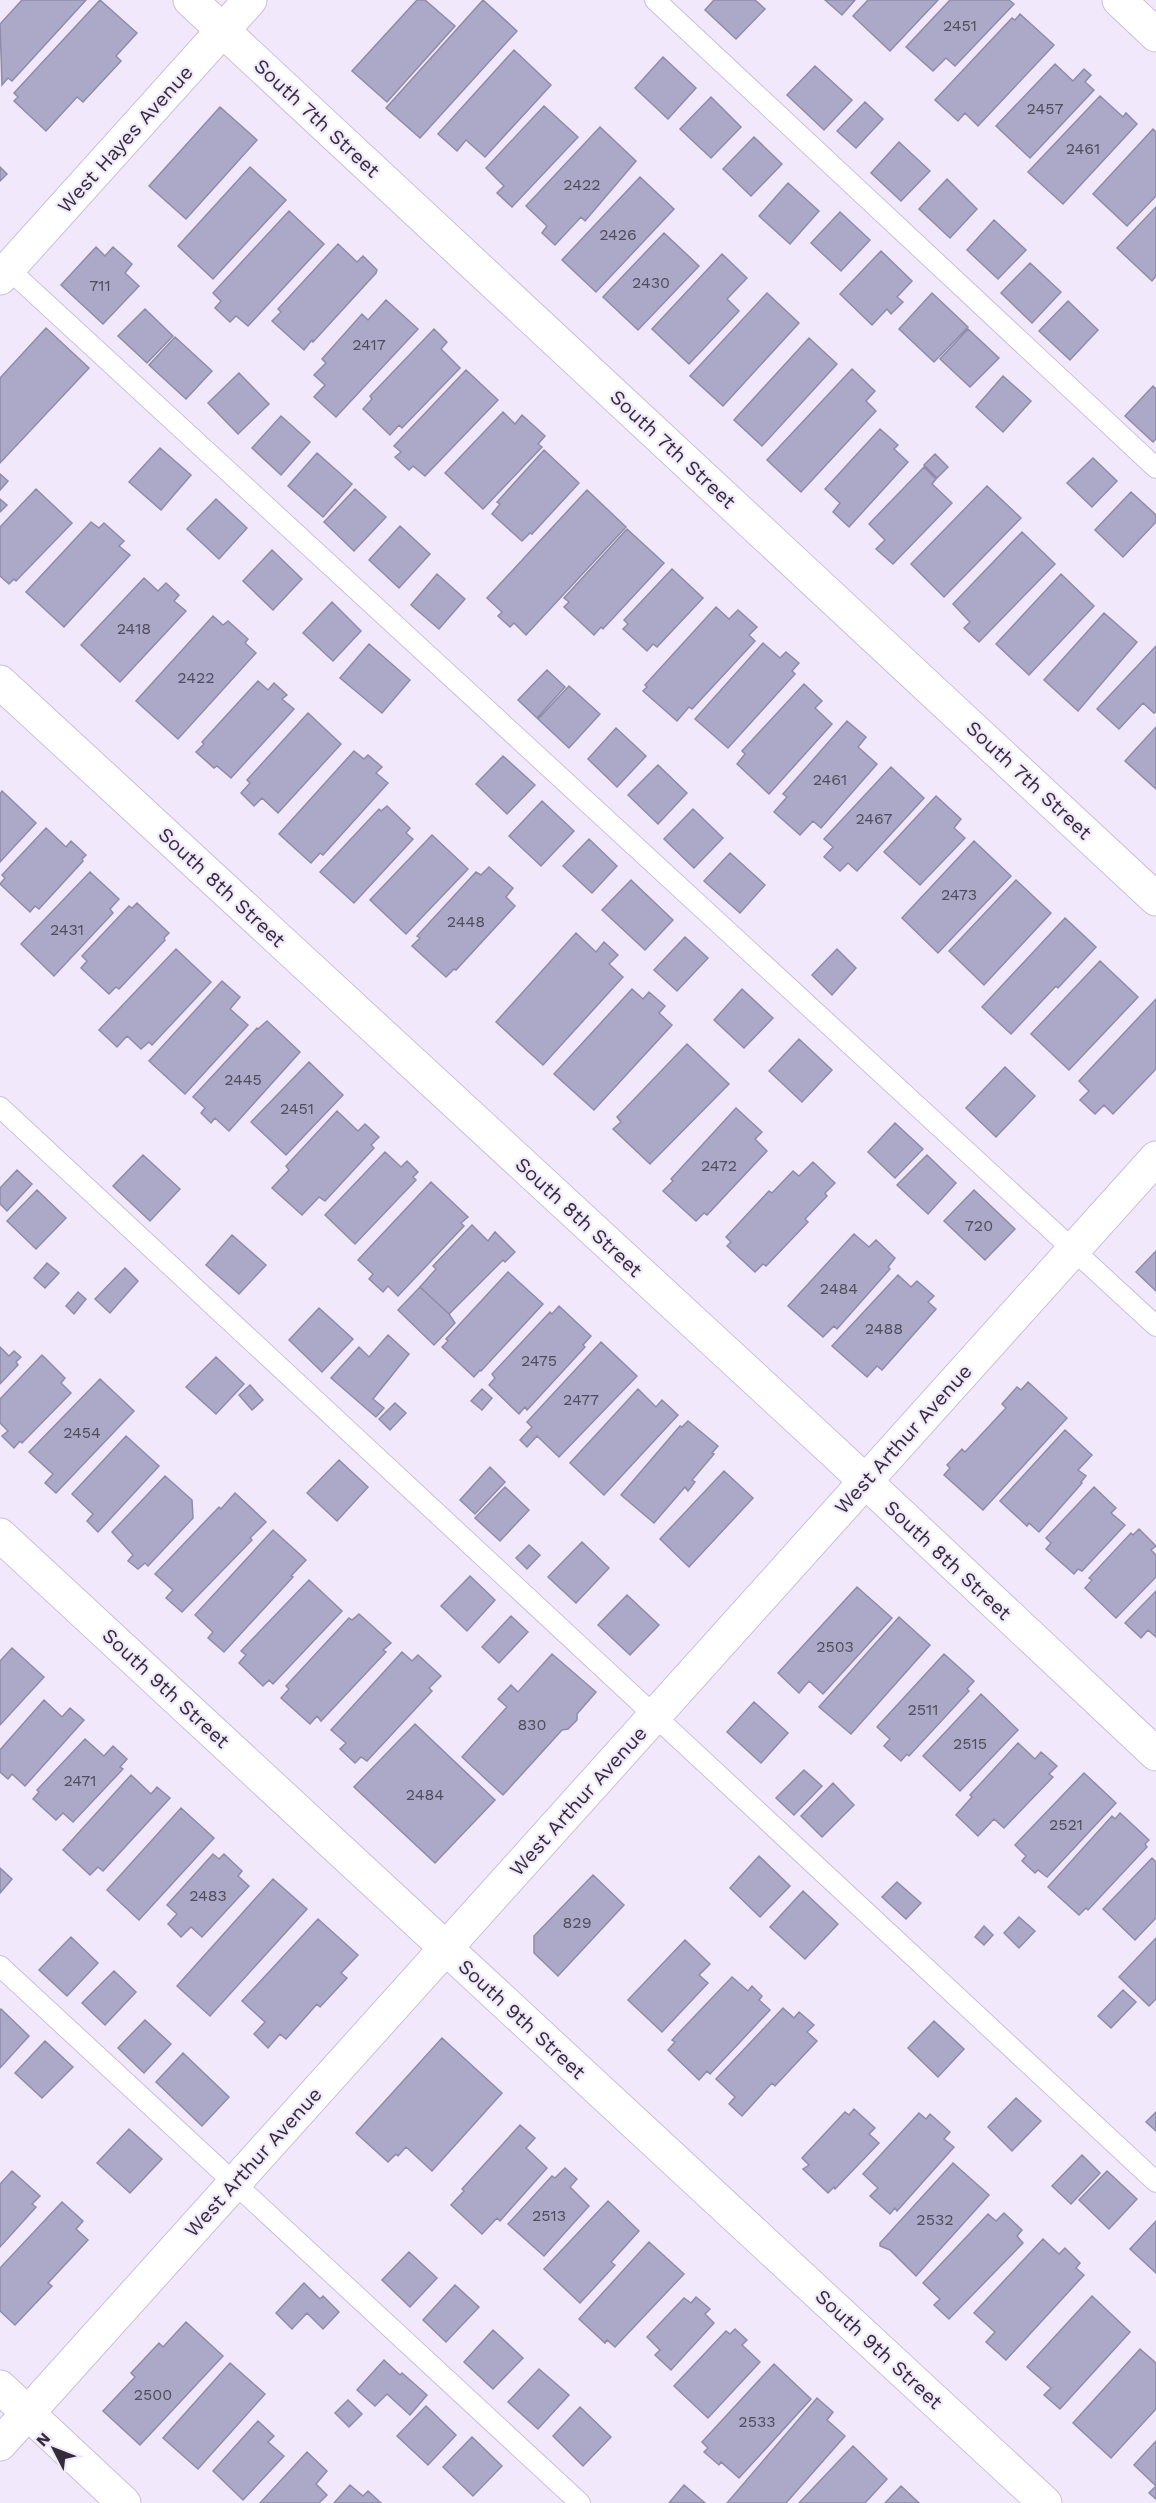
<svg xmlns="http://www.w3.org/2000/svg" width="1156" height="2503" font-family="'Work Sans',sans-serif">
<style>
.building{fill:#aca9c8;stroke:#8f8ba9;stroke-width:1.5}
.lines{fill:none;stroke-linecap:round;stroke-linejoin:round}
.lane-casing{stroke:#ccbedc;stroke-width:22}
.street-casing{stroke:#ccbedc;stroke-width:35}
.secondary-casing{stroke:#ccbedc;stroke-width:35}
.lane{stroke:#fff;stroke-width:20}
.street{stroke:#fff;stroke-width:33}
.secondary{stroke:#fff;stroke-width:33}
.labels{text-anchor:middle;stroke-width:4.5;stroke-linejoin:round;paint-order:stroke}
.number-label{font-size:16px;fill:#514c5d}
.street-label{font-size:20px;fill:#332d39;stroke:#f1e8fb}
</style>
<rect width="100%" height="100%" fill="#f1e8fb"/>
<path class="building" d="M22 0H86L12 81 8 78 2 85 0 24Z
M100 0 137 33 116 56 121 61 83 102 77 97 46 131 14 101 18 97 14 93Z
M417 0H425L455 26 387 102 352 71Z
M483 0 517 31 420 138 386 108Z
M714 0H755L765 9 736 39 705 10Z
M825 0H855L842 15Z
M868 0H938L890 51 853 16Z
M950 0H1009L1014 4 955 66 946 58 933 71 906 47Z
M1020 14 1054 45 978 126 965 113 958 121 935 100 1012 18 1015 20Z
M514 50 551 85 485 157 466 140 457 151 438 134Z
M663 57 696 88 668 119 635 88Z
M1055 64 1073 81 1084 69 1091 75 1085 82 1094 90 1030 158 996 126Z
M815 66 852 100 824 130 787 95Z
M1100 96 1123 117 1126 113 1137 124 1063 204 1028 172Z
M711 97 741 127 711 158 680 129Z
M865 102 883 119 856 148 837 131Z
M544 106 578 137 512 207 497 193 504 186 486 168Z
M220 107 257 140 186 219 149 186Z
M600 127 636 161 585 221 581 217 555 245 542 233 547 226 526 206Z
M1153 129 1156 132V196L1127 226 1093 194Z
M754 137 782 164 751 196 723 169Z
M899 142 930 171 901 201 871 173Z
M0 167 7 174 0 181Z
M250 167 286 200 213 279 178 246Z
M640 177 674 209 596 292 562 260Z
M947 179 977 209 950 238 919 209Z
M788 183 819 211 790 244 759 216Z
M1156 207V276L1152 281 1117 248Z
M289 211 324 244 248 326 236 316 230 322 215 308 221 301 213 293Z
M840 212 870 240 841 271 811 243Z
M994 220 1026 250 998 279 967 250Z
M664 233 699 266 638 330 603 297Z
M338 244 357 262 363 256 377 270 376 273 313 342 312 340 304 350 272 321 281 312 278 309Z
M96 247 105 256 113 247 132 264 125 273 139 286 103 324 61 285Z
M881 251 912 281 897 297 903 302 891 314 887 309 872 325 840 294Z
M722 254 747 278 727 299 739 311 689 364 652 329Z
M1030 263 1061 292 1032 323 1001 293Z
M767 293 799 323 723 406 690 376Z
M932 293 968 327 934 362 899 329Z
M386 300 418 329 336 417 314 397 325 385 314 375 326 363 322 359 362 314 368 320Z
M1068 301 1098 330 1070 360 1039 331Z
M145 309 173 336 147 363 118 336Z
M46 328 89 368 0 463V378Z
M434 329 447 342 441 349 460 368 402 428 399 425 390 435 363 409 372 399 370 396Z
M968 329 999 358 970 387 940 359Z
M175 337 212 371 186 399 149 365Z
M809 338 837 364 762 446 734 420Z
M852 369 875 391 866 401 876 411 801 492 767 460Z
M466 370 498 400 425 476 413 466 409 470 395 457 401 452 394 446Z
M239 373 269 404 238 434 208 403Z
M1003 376 1031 401 1003 432 976 407Z
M1153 386 1156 389V439L1153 442 1125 416Z
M503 412 515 424 522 415 545 436 538 444 542 447 483 509 445 473Z
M281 416 310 442 281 475 252 448Z
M880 429 898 445 894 449 908 462 849 527 833 512 840 503 825 489Z
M160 448 191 475 161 510 129 482Z
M544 450 579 483 532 534 530 533 522 541 492 514 500 504 497 502Z
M317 453 352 484 323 517 288 486Z
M935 454 948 467 937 478 924 465Z
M1093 458 1117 481 1092 507 1067 483Z
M924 467 936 479 932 484 952 503 893 564 876 549 885 540 869 524Z
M0 474 8 481 0 490Z
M987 486 1021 518 944 597 911 564Z
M36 489 72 523 16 581 14 579 9 584 0 576V527Z
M355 489 386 517 354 551 324 522Z
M587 490 626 527 526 635 514 623 510 627 498 616 502 612 487 598Z
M1131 492 1156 515V522L1123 557 1095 530Z
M0 499 7 505 0 512Z
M216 499 247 528 219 559 187 529Z
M91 522 99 528 104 523 124 541 119 546 130 555 64 627 26 592Z
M400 526 430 554 399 588 369 560Z
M627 529 664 563 603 629 601 627 594 635 564 607 569 602 564 598Z
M1022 532 1055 564 979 642 964 628 970 622 953 604Z
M272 550 302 579 273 610 243 581Z
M672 569 703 598 657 647 653 644 647 651 623 629 628 624 624 620Z
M437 574 465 599 439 629 411 605Z
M1061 574 1094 606 1029 675 996 644Z
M144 578 158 591 166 583 179 595 174 601 186 611 120 682 81 645Z
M332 602 361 631 333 661 303 633Z
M716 607 729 619 738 610 757 627 749 635 755 641 692 709 689 707 677 721 643 691 647 687 645 685Z
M1104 613 1137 642 1078 711 1044 680Z
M213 616 223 625 228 621 248 639 245 643 256 653 178 739 136 701Z
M763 643 780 658 786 652 799 663 792 671 795 674 728 748 695 719Z
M369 644 410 680 382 713 340 678Z
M1156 646V712L1154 713 1143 703 1119 729 1097 709Z
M547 670 565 687 537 718 518 700Z
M258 681 268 690 274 683 287 695 282 699 294 709 231 778 217 766 214 768 196 752 204 744 202 742Z
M804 684 822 701 815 708 832 724 769 794 737 764 745 754 742 751Z
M569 686 600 714 569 748 538 719Z
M308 713 341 744 278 813 262 798 254 806 241 793 250 783 247 780Z
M847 721 866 737 858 747 877 764 821 828 813 821 800 835 774 812 787 797 783 794Z
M1156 727V789L1125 761Z
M616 728 646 756 617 787 588 759Z
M354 751 364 759 368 755 382 767 376 773 388 783 323 855 320 853 311 863 279 834Z
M503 756 535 785 507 814 476 784Z
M658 765 687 793 658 824 628 795Z
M891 767 924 798 857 871 848 863 840 871 824 857 833 847 824 839Z
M2 791 36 823 0 862V794Z
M936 796 961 819 954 828 965 838 920 885 884 852Z
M542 801 574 831 541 866 509 836Z
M387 806 410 828 406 833 413 839 354 903 320 872 379 809 381 811Z
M693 809 723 838 694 868 664 839Z
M46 828 66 847 71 841 86 855 82 859 83 861 39 909 35 906 30 912 0 884 5 878 2 875Z
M432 835 468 869 406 934 370 900Z
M589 839 617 866 592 893 563 866Z
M974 841 1011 876 938 953 902 918Z
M730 853 765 885 740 913 704 881Z
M489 867 513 888 506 897 515 906 456 970 454 969 446 977 412 946 420 938 417 936 476 872 481 875Z
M90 872 119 899 110 909 113 913 54 976 21 944Z
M631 880 673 920 645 950 602 910Z
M1016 880 1051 913 984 985 949 951Z
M137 903 169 933 164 938 165 940 119 989 116 987 109 994 81 968 87 961 82 956 129 906 132 908Z
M1065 918 1096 947 1058 988 1056 986 1011 1034 982 1007Z
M576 933 596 952 604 942 618 955 609 964 623 977 543 1065 496 1022Z
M685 937 708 958 677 991 654 970Z
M176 949 211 982 152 1045 149 1042 141 1049 127 1036 117 1047 99 1030Z
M837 949 856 968 832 995 812 975Z
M1100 961 1138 997 1069 1070 1031 1034Z
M222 981 240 997 230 1009 248 1025 185 1094 149 1061Z
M632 989 643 999 649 992 665 1006 659 1013 672 1025 594 1110 554 1074Z
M742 989 773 1018 744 1048 714 1020Z
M1156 999V1069L1113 1114 1104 1105 1095 1114 1080 1100 1089 1091 1079 1081Z
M267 1021 300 1052 229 1131 215 1118 211 1123 201 1113 205 1108 193 1097 257 1028 258 1029Z
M799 1039 832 1070 802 1102 769 1071Z
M687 1044 729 1084 650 1164 613 1129 621 1122 617 1117Z
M309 1062 343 1095 286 1155 251 1122Z
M1005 1067 1035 1096 996 1137 966 1108Z
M736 1108 762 1132 755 1139 767 1151 707 1215 704 1213 696 1221 663 1191 673 1181 671 1179Z
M337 1111 358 1131 365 1124 379 1137 371 1145 374 1148 325 1201 319 1197 302 1215 272 1188 289 1170 286 1166Z
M895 1123 923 1149 895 1178 868 1152Z
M385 1152 401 1167 407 1161 418 1172 413 1177 416 1180 355 1244 325 1215Z
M143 1155 180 1189 150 1221 113 1186Z
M927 1155 956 1183 928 1214 897 1185Z
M813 1162 835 1183 825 1193 827 1196 805 1219 808 1222 766 1266 763 1264 755 1272 727 1246 731 1242 726 1237 769 1191 772 1193 793 1171 799 1176Z
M17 1170 32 1184 7 1211 0 1204V1188Z
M431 1182 468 1217 461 1223 464 1226 398 1296 388 1286 383 1292 369 1279 373 1274 358 1260Z
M37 1190 66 1218 36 1249 7 1221Z
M974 1190 1015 1229 985 1260 944 1221Z
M472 1225 488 1241 495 1232 515 1252 505 1262 503 1260 449 1314 420 1287 436 1269 433 1266Z
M854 1234 869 1247 876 1240 895 1258 888 1267 890 1269 837 1329 834 1326 823 1337 788 1306Z
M232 1235 266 1265 239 1294 206 1265Z
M1156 1251V1291L1136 1272Z
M47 1263 59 1273 45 1288 34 1278Z
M125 1268 138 1281 110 1313 95 1299Z
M508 1272 543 1304 481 1371 480 1370 474 1377 442 1347 448 1341 446 1339Z
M898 1275 911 1287 917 1281 934 1296 928 1302 936 1309 882 1370 877 1366 867 1377 832 1346Z
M420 1287 449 1314 455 1323 434 1345 398 1310Z
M78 1292 86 1299 74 1314 66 1306Z
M559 1306 591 1336 583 1345 585 1347 527 1410 525 1407 519 1414 489 1385 495 1378 492 1374 550 1312 552 1314Z
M319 1308 353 1339 322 1372 289 1340Z
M388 1335 409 1354 373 1399 384 1408 376 1417 331 1378 359 1347 369 1357Z
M601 1342 637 1376 559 1457 537 1436 527 1447 520 1440 532 1427 527 1422Z
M0 1347 9 1356 14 1351 21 1357 16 1362 18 1365 0 1384Z
M42 1355 65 1378 61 1383 71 1393 22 1443 20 1441 14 1448 2 1436 8 1431 0 1423V1399Z
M216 1357 244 1384 216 1414 186 1387Z
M100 1379 134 1411 56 1493 45 1483 53 1474 29 1452Z
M1028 1382 1067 1418 983 1510 944 1475 950 1468 947 1465 962 1449 965 1452 1006 1408 1002 1404 1017 1387 1021 1390Z
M250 1385 263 1400 252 1410 239 1395Z
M482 1389 492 1398 482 1410 471 1401Z
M638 1389 656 1407 662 1400 678 1415 604 1495 570 1463Z
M395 1403 406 1413 390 1430 379 1419Z
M688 1421 718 1446 712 1453 714 1454 692 1480 695 1482 688 1491 685 1487 654 1523 621 1495 680 1426 682 1427Z
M1065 1430 1092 1455 1078 1470 1086 1476 1081 1482 1082 1483 1039 1532 1029 1523 1027 1526 1000 1501Z
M126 1436 159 1466 98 1532 87 1521 93 1514 72 1494Z
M339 1460 368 1487 337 1521 307 1493Z
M490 1467 505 1482 475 1514 460 1500Z
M724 1471 753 1498 689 1567 660 1539Z
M165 1476 192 1500 193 1518 148 1566 145 1563 138 1569 128 1561 133 1555 112 1532Z
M505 1487 529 1510 500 1541 475 1518Z
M1094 1487 1116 1508 1111 1513 1125 1525 1082 1571 1078 1569 1074 1574 1046 1549 1051 1543 1046 1538Z
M235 1493 266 1522 250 1538 252 1540 182 1612 166 1598 173 1590 155 1574 219 1507 221 1509Z
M1139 1529 1156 1546 1151 1550 1156 1555V1577L1116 1618 1085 1588 1092 1580 1089 1578 1131 1533 1133 1535Z
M273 1530 306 1560 291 1576 293 1577 224 1652 208 1638 213 1632 195 1615Z
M582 1542 609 1568 576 1603 548 1577Z
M529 1545 540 1555 527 1569 516 1558Z
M470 1576 495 1600 467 1631 441 1606Z
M309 1580 342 1611 273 1684 269 1680 263 1686 239 1663 246 1655 241 1651Z
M857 1587 892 1618 823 1694 809 1681 799 1693 778 1673Z
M1156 1591V1637L1148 1630 1141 1638 1125 1623Z
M627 1595 659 1625 630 1655 598 1625Z
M359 1614 391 1643 383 1650 386 1652 321 1721 317 1716 310 1724 281 1698 289 1689 286 1686 349 1618 352 1620Z
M511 1616 528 1632 499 1663 482 1647Z
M899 1617 930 1645 851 1734 819 1707Z
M12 1648 44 1677 0 1725V1661Z
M402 1652 412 1661 418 1655 441 1676 429 1688 432 1691 367 1761 361 1757 355 1763 340 1749 346 1743 331 1730Z
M552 1654 596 1692 577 1714V1720L568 1729 562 1730 503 1795 462 1757 507 1707 498 1699 511 1685 518 1692Z
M944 1654 974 1681 967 1689 969 1691 909 1756 907 1754 901 1761 884 1746 890 1739 877 1727Z
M981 1694 1018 1730 960 1791 923 1756Z
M44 1700 62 1717 70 1708 84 1720 25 1786 12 1774 8 1779 0 1772V1750Z
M754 1702 788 1733 761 1763 727 1732Z
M415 1724 495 1800 435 1863 354 1787Z
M85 1739 104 1756 113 1746 127 1759 120 1767 123 1769 73 1822 63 1813 56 1820 33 1799 39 1792 37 1790Z
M1018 1743 1035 1759 1041 1752 1057 1766 1049 1774 1053 1777 1004 1828 994 1819 978 1836 956 1815 972 1797 970 1795Z
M804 1770 822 1786 794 1815 776 1798Z
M1084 1773 1116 1803 1047 1877 1038 1870 1035 1873 1022 1861 1026 1856 1015 1845Z
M131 1775 151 1794 157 1787 170 1798 103 1871 98 1867 90 1875 63 1850Z
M833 1783 854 1805 822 1837 801 1816Z
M181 1808 214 1838 139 1920 107 1890Z
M1120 1813 1149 1840 1145 1844 1147 1847 1088 1910 1086 1908 1079 1915 1048 1887 1112 1816 1115 1819Z
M213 1854 219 1859 224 1854 242 1871 238 1876 249 1886 202 1937 191 1927 181 1937 168 1924 177 1914 167 1905Z
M759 1856 790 1886 760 1917 730 1888Z
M1152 1858 1156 1862V1918L1135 1940 1103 1909Z
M0 1868 12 1879 0 1893Z
M593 1875 624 1905 558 1976 534 1953V1936Z
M273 1879 307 1909 210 2016 177 1986Z
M897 1882 921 1903 906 1919 882 1897Z
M803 1891 838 1924 805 1959 770 1927Z
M1019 1917 1035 1931 1019 1948 1004 1933Z
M318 1919 358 1955 341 1973 347 1978 320 2007 317 2004 286 2039 280 2034 268 2048 254 2034 265 2022 242 2001Z
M984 1926 993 1935 984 1945 975 1937Z
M71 1937 98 1963 67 1996 39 1970Z
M1156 1938V1999L1149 2006 1119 1977Z
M685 1940 710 1964 699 1975 708 1983 662 2032 628 2000Z
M114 1971 136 1992 105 2025 82 2003Z
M732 1977 748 1991 752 1986 762 1996 759 2000 770 2010 710 2074 707 2071 699 2080 668 2050 675 2042 672 2040Z
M1123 1990 1136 2002 1111 2028 1098 2016Z
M783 2008 794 2018 799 2012 814 2025 807 2032 817 2041 775 2086 772 2083 742 2116 729 2104 735 2097 716 2079Z
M1 2009 29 2036 0 2068V2010Z
M145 2020 171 2044 144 2073 118 2048Z
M934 2021 964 2049 938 2077 908 2048Z
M442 2038 502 2093 432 2171 406 2147 398 2156 396 2154 388 2162 356 2133Z
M45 2041 73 2067 42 2098 15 2073Z
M183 2053 229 2097 202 2126 156 2082Z
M1016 2098 1041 2121 1012 2151 988 2127Z
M854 2109 875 2128 869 2134 879 2143 835 2189 834 2187 828 2193 803 2169 809 2165 802 2158 845 2112 849 2115Z
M1156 2112V2131L1146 2122Z
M919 2113 926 2119 930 2114 950 2132 944 2139 954 2147 897 2211 895 2208 890 2214 870 2196 878 2188 863 2174Z
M520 2125 535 2138 526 2148 547 2168 500 2221 497 2218 482 2234 451 2205 464 2191 462 2189Z
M129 2129 162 2159 130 2193 97 2163Z
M1082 2155 1100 2173 1071 2204 1052 2186Z
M953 2163 989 2195 916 2276 890 2250 880 2246V2243Z
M565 2168 577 2179 570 2187 589 2206 544 2256 508 2224 552 2176 555 2178Z
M12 2171 40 2196 32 2204 36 2207 0 2247V2184Z
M1107 2171 1137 2199 1109 2229 1079 2200Z
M608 2201 639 2231 611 2262 615 2265 580 2303 544 2269Z
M62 2202 83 2221 76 2229 88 2240 48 2283 52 2286 15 2325 0 2311V2268Z
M1004 2213 1022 2230 1017 2236 1023 2243 949 2319 934 2305 940 2299 923 2283 988 2214 996 2221Z
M1156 2221V2273L1130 2249Z
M1043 2239 1059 2254 1065 2248 1080 2263 1076 2268 1084 2275 1006 2360 986 2342 995 2332 974 2313Z
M649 2242 684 2274 615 2347 607 2340 605 2343 579 2319Z
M409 2252 437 2278 410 2307 382 2280Z
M304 2283 320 2299 323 2296 339 2312 323 2329 307 2313 292 2329 276 2313Z
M455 2285 479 2307 446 2342 423 2320Z
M1092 2296 1130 2332 1060 2409 1044 2395 1051 2388 1027 2367Z
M696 2297 710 2309 705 2314 714 2323 671 2370 655 2355 660 2350 647 2337 684 2298 691 2303Z
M186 2322 223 2356 140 2445 103 2411 135 2377 131 2373 159 2343 163 2347Z
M735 2329 747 2340 742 2345 760 2362 708 2418 674 2386 726 2331 730 2334Z
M493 2330 523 2358 493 2389 464 2362Z
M1140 2349 1156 2363V2409L1111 2458 1073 2423Z
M384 2360 400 2375 402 2373 427 2395 410 2415 387 2394 375 2406 357 2390Z
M230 2363 265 2394 198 2469 163 2438Z
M774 2364 811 2399 739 2478 721 2462 719 2465 704 2452 708 2448 702 2442Z
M539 2369 569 2395 538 2429 508 2402Z
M817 2398 833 2412 827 2420 845 2436 786 2503H727Z
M348 2400 362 2414 349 2427 335 2413Z
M426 2406 456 2435 428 2465 397 2436Z
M580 2407 611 2437 583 2466 553 2436Z
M258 2421 274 2436 268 2442 284 2456 243 2500 213 2471Z
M472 2437 502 2466 473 2496 443 2467Z
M1156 2441V2499L1149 2493 1156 2486 1134 2465Z
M853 2446 887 2479 865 2503H799Z
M307 2452 327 2471 316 2484 327 2495 319 2503H260Z
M350 2485 363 2496 368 2491 381 2503H334Z
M684 2485 705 2503H669Z
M901 2486 919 2503H885Z"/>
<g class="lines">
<g class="lane-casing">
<path id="lane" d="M655 0 1156 468
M2 263 1156 1326
M0 1107 1156 2182
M0 1966 580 2503"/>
</g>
<g class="street-casing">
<path id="street" d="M190 0 1156 899
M0 278 250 0
M0 682 833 1451 1156 1754
M0 1535 1045 2503
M0 2387 124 2503
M0 2444 1156 1158"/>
</g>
<g class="secondary-casing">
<path id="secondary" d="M1119 0 1156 35"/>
</g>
<use href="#lane" class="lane"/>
<use href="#street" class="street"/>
<use href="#secondary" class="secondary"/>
</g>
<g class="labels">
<g class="number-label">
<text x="960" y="31">2451</text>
<text x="1045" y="114">2457</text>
<text x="1083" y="154">2461</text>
<text x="582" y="190">2422</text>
<text x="618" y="240">2426</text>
<text x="651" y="288">2430</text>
<text x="100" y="291">711</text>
<text x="369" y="350">2417</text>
<text x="134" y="634">2418</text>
<text x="196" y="683">2422</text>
<text x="830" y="785">2461</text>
<text x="874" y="824">2467</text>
<text x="959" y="900">2473</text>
<text x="466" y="927">2448</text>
<text x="67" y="935">2431</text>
<text x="243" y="1085">2445</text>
<text x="297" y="1114">2451</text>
<text x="719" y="1171">2472</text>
<text x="979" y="1231">720</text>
<text x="839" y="1294">2484</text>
<text x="884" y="1334">2488</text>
<text x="539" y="1366">2475</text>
<text x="581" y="1405">2477</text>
<text x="82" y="1438">2454</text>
<text x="835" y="1652">2503</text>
<text x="923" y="1715">2511</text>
<text x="532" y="1730">830</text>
<text x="970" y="1749">2515</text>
<text x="80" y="1786">2471</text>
<text x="425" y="1800">2484</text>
<text x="1066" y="1830">2521</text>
<text x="208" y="1901">2483</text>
<text x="577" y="1928">829</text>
<text x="549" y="2221">2513</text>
<text x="935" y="2225">2532</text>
<text x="153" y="2400">2500</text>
<text x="757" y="2427">2533</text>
</g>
<g class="street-label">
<text transform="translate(317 118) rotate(43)" y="7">South 7th Street</text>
<text transform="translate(125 139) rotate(-48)" y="7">West Hayes Avenue</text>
<text transform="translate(673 449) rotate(43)" y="7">South 7th Street</text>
<text transform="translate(1029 780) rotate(43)" y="7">South 7th Street</text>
<text transform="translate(222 887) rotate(43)" y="7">South 8th Street</text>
<text transform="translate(579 1217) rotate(43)" y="7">South 8th Street</text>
<text transform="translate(903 1439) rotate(-48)" y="7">West Arthur Avenue</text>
<text transform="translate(948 1560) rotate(43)" y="7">South 8th Street</text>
<text transform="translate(166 1688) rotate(43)" y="7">South 9th Street</text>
<text transform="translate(578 1801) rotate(-48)" y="7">West Arthur Avenue</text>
<text transform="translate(522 2019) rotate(43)" y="7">South 9th Street</text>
<text transform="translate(253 2162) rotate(-48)" y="7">West Arthur Avenue</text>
<text transform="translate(879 2349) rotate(43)" y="7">South 9th Street</text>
</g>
</g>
<g transform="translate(54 2449) rotate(312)" stroke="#f1e8fb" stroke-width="4.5" paint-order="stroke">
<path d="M0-4.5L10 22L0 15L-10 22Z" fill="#332d39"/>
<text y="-9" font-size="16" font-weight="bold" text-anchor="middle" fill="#332d39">N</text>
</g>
</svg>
